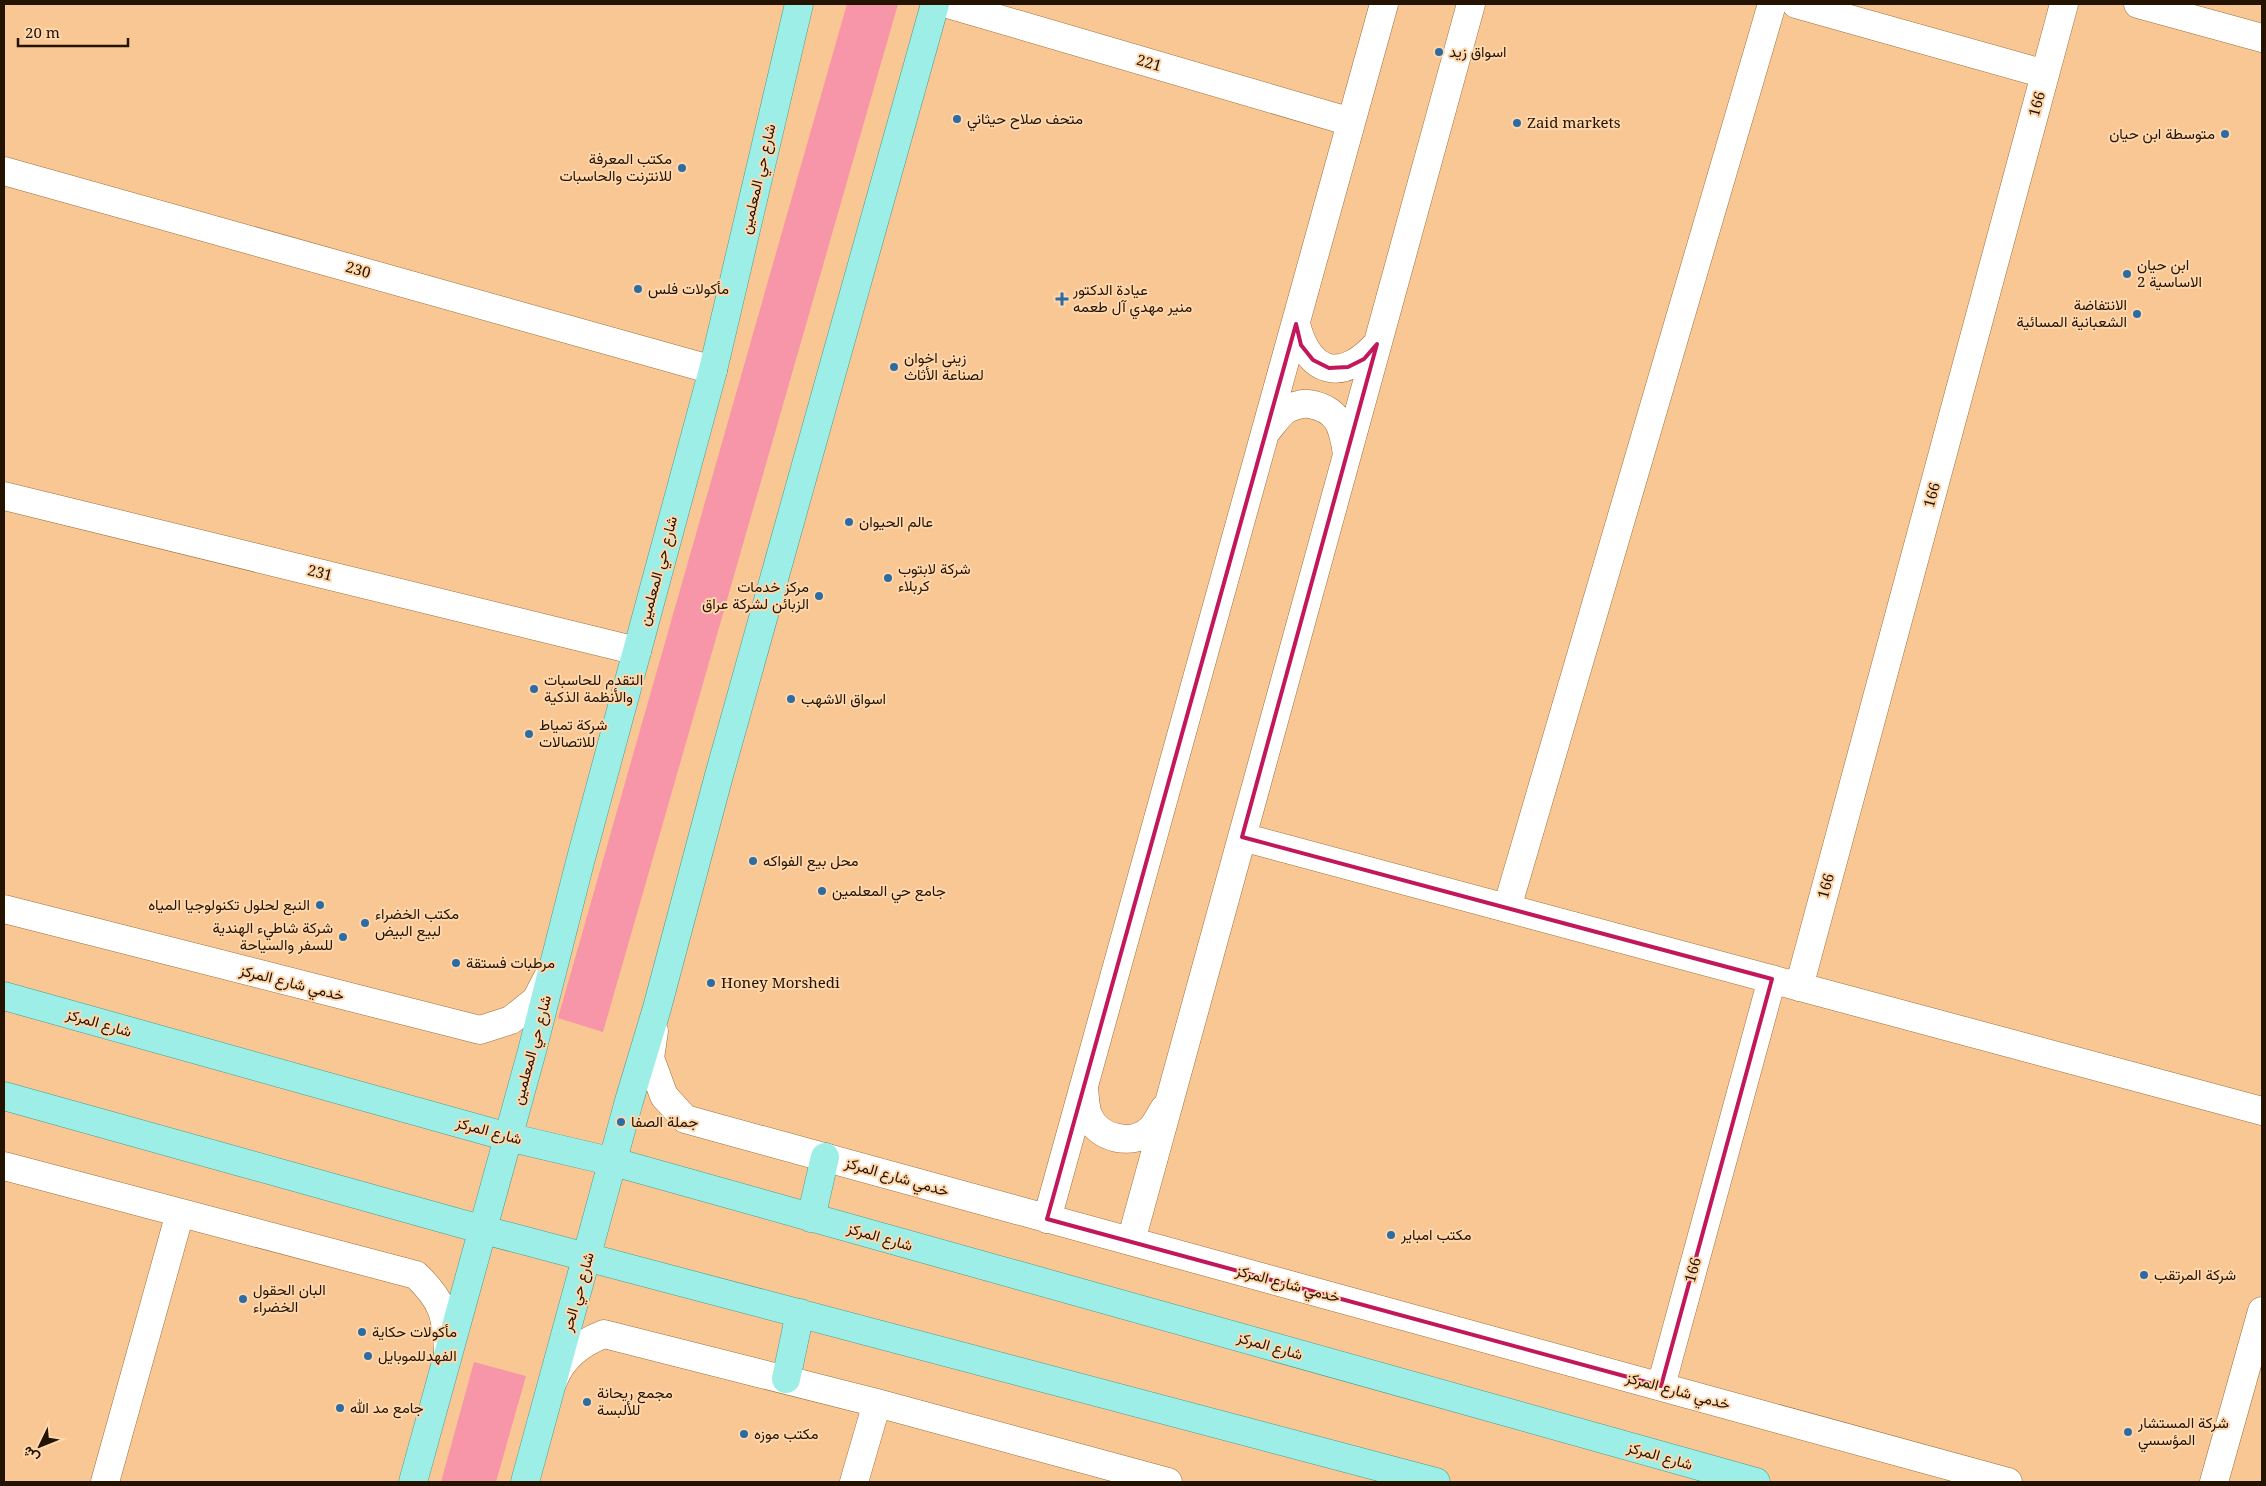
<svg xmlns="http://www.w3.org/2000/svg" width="2266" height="1486" font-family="'Noto Serif',Vazirmatn,serif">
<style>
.green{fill:#f696a8}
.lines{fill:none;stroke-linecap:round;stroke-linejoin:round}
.minor-casing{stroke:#9c703d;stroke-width:29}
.major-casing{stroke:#499a8d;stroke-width:29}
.minor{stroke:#fff;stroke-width:28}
.major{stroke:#9eeee8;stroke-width:28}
.marked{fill:none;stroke:#c2185b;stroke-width:4;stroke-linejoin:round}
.poi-dot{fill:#2d6ca3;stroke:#ffd7ad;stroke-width:2}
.labels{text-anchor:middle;stroke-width:4;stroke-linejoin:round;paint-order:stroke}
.poi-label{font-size:15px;fill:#241301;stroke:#ffd7ad;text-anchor:start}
.street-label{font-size:15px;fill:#241301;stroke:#ffd7ad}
</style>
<rect width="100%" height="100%" fill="#f9c793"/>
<path class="green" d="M847 4H898L603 1032 558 1018Z
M474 1362 526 1376 496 1482H441Z"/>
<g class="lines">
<g class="minor-casing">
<path id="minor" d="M948 4 1351 122
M1796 4 2045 74
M2138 4 2262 38
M4 171 713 370
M1296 324C1309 375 1342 383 1377 344
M1266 432C1272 425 1277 417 1284 411 1289 407 1302 403 1309 404 1339 409 1343 427 1347 454
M4 496 637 651
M1242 837 2262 1111
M1507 908 1772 4
M4 909 480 1030 511 1020 536 1000 549 975
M1799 987 2064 4
M654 1031 650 1058 664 1096 685 1119 2008 1482
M1084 1088C1085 1096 1085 1107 1088 1115 1098 1139 1133 1147 1151 1129 1156 1124 1160 1115 1164 1109
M4 1166 416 1275C444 1302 446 1315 448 1352
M1047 1219 1384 4
M1131 1241 1471 4
M554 1379C563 1356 581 1343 604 1334L877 1403 1168 1482
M1661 1386 1772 979
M105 1482 180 1213
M854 1482 877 1403
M2214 1482 2262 1311"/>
</g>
<g class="major-casing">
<path id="major" d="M4 996 508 1137 614 1162 1756 1482
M4 1096 484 1230 1436 1482
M811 1218 825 1157
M786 1379 800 1313
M413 1482 532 1051 580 862 713 370 799 4
M525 1482 629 1101 657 1008 718 779 935 4"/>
</g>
<use href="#minor" class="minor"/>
<use href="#major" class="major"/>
</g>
<path class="marked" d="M1296 324 1301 345 1313 360 1329 368 1348 367 1364 359 1377 344 1242 837 1772 979 1661 1386 1047 1219Z"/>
<g class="poi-dot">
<circle cx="1439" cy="52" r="5"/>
<circle cx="957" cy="119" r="5"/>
<circle cx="1517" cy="123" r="5"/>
<circle cx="2225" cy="134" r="5"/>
<circle cx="682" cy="168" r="5"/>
<circle cx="2127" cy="274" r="5"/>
<circle cx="638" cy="289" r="5"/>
<path d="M1059.5 291.5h5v5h5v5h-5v5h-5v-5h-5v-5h5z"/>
<circle cx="2137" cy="314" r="5"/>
<circle cx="894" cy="367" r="5"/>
<circle cx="849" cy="522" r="5"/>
<circle cx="888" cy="578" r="5"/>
<circle cx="819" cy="596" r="5"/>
<circle cx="534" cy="689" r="5"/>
<circle cx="791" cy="699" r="5"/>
<circle cx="529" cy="734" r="5"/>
<circle cx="753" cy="861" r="5"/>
<circle cx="822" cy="891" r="5"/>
<circle cx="320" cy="905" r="5"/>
<circle cx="365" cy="923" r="5"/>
<circle cx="343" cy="937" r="5"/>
<circle cx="456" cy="963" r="5"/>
<circle cx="711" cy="983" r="5"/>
<circle cx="621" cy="1122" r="5"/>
<circle cx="1391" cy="1235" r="5"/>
<circle cx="2144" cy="1275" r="5"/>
<circle cx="243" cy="1299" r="5"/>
<circle cx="362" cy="1332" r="5"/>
<circle cx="368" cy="1356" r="5"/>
<circle cx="587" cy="1402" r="5"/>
<circle cx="340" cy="1408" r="5"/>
<circle cx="2128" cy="1432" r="5"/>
<circle cx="744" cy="1434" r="5"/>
</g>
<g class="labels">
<g class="poi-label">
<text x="1449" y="57">اسواق زيد</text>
<text x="967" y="124">متحف صلاح حيثاني</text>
<text x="1527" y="128">Zaid markets</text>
<text x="2215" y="139" text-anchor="end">متوسطة ابن حيان</text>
<text x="672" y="164" text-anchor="end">مكتب المعرفة<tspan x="672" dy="17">للانترنت والحاسبات</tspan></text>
<text x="2137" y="270">ابن حيان<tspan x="2137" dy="17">الاساسية 2</tspan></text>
<text x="648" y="294">مأكولات فلس</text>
<text x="1073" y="295">عيادة الدكتور<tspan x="1073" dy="17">منير مهدي آل طعمه</tspan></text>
<text x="2127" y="310" text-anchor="end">الانتفاضة<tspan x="2127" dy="17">الشعبانية المسائية</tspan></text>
<text x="904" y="363">زيني اخوان<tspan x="904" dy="17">لصناعة الأثاث</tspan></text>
<text x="859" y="527">عالم الحيوان</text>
<text x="898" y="574">شركة لابتوب<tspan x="898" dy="17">كربلاء</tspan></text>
<text x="809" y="592" text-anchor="end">مركز خدمات<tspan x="809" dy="17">الزبائن لشركة عراق</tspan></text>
<text x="544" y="685">التقدم للحاسبات<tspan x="544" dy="17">والأنظمة الذكية</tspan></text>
<text x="801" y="704">اسواق الاشهب</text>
<text x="539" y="730">شركة تمياط<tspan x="539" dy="17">للاتصالات</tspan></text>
<text x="763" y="866">محل بيع الفواكه</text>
<text x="832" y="896">جامع حي المعلمين</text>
<text x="310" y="910" text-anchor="end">النبع لحلول تكنولوجيا المياه</text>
<text x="375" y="919">مكتب الخضراء<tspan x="375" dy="17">لبيع البيض</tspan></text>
<text x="333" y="933" text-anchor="end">شركة شاطيء الهندية<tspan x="333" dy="17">للسفر والسياحة</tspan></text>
<text x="466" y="968">مرطبات فستقة</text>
<text x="721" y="988">Honey Morshedi</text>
<text x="631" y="1127">جملة الصفا</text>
<text x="1401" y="1240">مكتب امباير</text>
<text x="2154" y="1280">شركة المرتقب</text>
<text x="253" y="1295">البان الحقول<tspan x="253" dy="17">الخضراء</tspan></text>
<text x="372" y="1337">مأكولات حكاية</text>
<text x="378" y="1361">الفهدللموبايل</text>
<text x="597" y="1398">مجمع ريحانة<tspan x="597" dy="17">للألبسة</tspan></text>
<text x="350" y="1413">جامع مد الله</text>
<text x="2138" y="1428">شركة المستشار<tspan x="2138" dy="17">المؤسسي</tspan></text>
<text x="754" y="1439">مكتب موزه</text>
</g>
<g class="street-label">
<text transform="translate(1149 63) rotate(16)" y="5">221</text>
<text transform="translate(2037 104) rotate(-75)" y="5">166</text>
<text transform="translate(758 179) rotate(-77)" y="5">شارع حي المعلمين</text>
<text transform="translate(358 270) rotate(16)" y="5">230</text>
<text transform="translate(1932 495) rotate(-75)" y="5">166</text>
<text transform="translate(658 571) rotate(-75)" y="5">شارع حي المعلمين</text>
<text transform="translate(320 573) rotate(14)" y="5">231</text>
<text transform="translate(1826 886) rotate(-75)" y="5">166</text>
<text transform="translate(292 983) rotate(14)" y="5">خدمي شارع المركز</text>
<text transform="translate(99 1023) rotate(16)" y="5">شارع المركز</text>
<text transform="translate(532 1050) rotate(-75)" y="5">شارع حي المعلمين</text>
<text transform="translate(489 1131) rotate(15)" y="5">شارع المركز</text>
<text transform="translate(897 1177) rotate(16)" y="5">خدمي شارع المركز</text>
<text transform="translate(880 1237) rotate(16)" y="5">شارع المركز</text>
<text transform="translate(1693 1270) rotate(-75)" y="5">166</text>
<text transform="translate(1288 1284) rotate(15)" y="5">خدمي شارع المركز</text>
<text transform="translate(578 1292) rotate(-74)" y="5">شارع حي الحر</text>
<text transform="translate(1270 1346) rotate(16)" y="5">شارع المركز</text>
<text transform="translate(1678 1391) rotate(15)" y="5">خدمي شارع المركز</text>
<text transform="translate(1660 1456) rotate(16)" y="5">شارع المركز</text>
</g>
</g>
<rect width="2266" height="1486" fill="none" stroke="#241301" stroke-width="10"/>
<g transform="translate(40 1446) rotate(227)" stroke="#ffd7ad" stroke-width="4" paint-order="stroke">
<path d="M0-4L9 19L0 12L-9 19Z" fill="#241301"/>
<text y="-8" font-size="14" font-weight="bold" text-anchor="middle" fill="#241301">ش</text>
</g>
<path d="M18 38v8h110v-8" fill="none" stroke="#241301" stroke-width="2.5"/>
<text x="25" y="38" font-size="15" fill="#241301" stroke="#ffd7ad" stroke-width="4" paint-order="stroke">20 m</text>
</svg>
